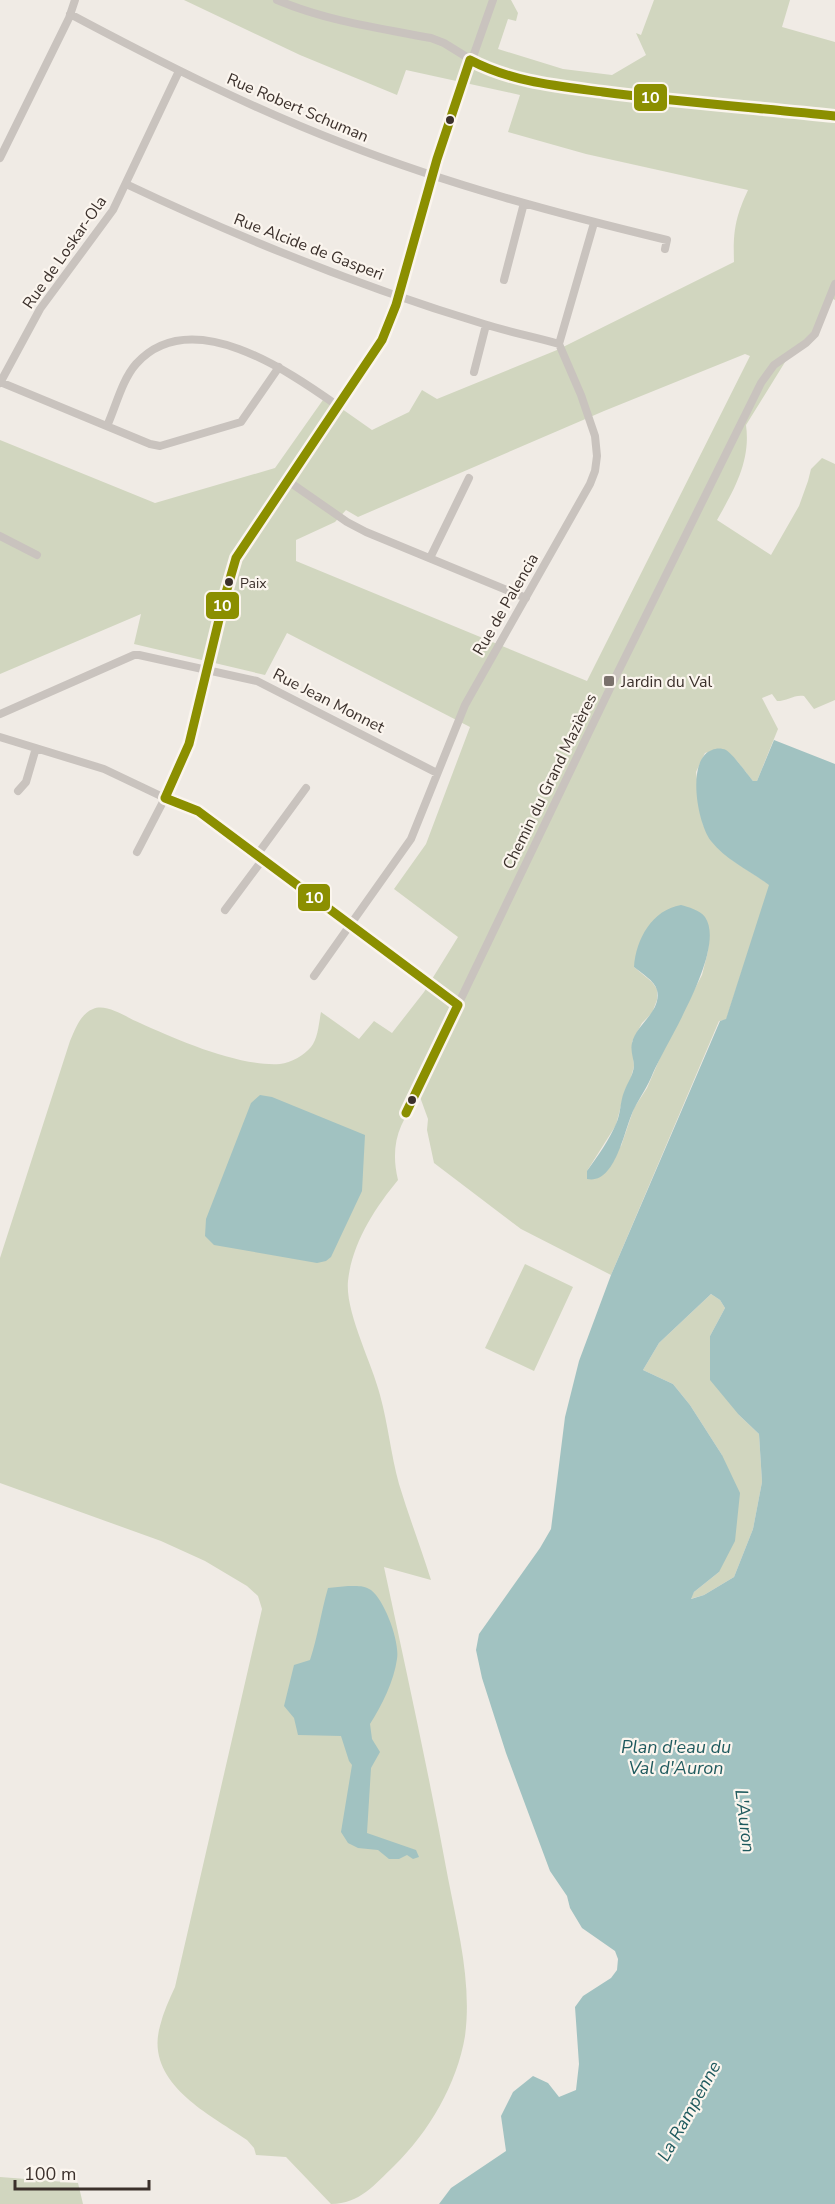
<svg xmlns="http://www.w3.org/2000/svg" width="835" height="2204" font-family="'Nunito Sans',sans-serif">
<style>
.green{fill:#d1d6bf;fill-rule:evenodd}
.water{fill:#a1c2c1;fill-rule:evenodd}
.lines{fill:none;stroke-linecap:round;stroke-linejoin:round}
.street{stroke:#c9c3be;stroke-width:8}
.bus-1-casing{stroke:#fbf5ee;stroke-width:14}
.bus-1{stroke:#8b8f00;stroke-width:9}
.bus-dot{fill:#3b302b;stroke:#fbf5ee;stroke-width:2}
.poi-dot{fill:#7a716c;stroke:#fbf5ee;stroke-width:2}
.labels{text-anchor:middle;stroke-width:4.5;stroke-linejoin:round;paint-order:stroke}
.bus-label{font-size:14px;fill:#3b302b;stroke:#fbf5ee;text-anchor:start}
.street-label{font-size:16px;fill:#3b302b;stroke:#fbf5ee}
.poi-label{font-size:16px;fill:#3b302b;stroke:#fbf5ee;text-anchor:start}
.water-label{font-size:18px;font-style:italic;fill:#1f5a5e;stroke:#fbf5ee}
.line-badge{stroke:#fbf5ee;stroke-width:2}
.badge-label{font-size:16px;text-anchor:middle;font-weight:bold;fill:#fff}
</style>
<rect width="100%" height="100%" fill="#f0ebe5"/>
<path class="green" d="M184 0H511L518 13 516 21 508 19 498 49 563 69 612 75 646 55 636 33 641 35 654 0H790L782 27 835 42V300L831 298 820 324 790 354 746 425C751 461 734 490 717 520L771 555 799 506 808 481 811 469 822 458 835 464V700L814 709 804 696C795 694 787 701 777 701L772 694 762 698 778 729 757 781H753C738 764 730 743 705 753L696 772 703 825 732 860 770 885 726 1020 719 1021 611 1275 521 1229 434 1163 427 1130 428 1119 420 1097C398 1122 390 1147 398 1180 375 1208 352 1243 348 1281 345 1312 372 1363 380 1395 388 1424 391 1455 399 1484 409 1517 421 1548 431 1580L384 1567C406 1670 429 1774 448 1878 458 1930 472 1983 465 2036 457 2084 429 2132 394 2166 375 2184 360 2204 331 2204L286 2157 256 2155 254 2148 247 2140C209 2114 144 2083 160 2026 163 2013 169 2000 175 1987L262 1609 258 1596 247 1586 205 1561 161 1541 0 1483V1258L70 1041C75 1030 80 1014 93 1009 107 1003 127 1018 140 1023 177 1040 240 1067 280 1064 291 1063 304 1055 311 1047 318 1039 319 1022 321 1012L359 1039 374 1021 392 1033 424 992 458 937 394 889 426 844 470 727 287 633 265 675 134 644 141 614 0 674V440L155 503 275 468 325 397 372 430 409 412 422 390 437 399 557 350 734 262C733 232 735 218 748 190L586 154 508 132 520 95 406 70 397 95 300 55ZM745 354 750 356 587 681 296 561V540L335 522 346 510 358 517 604 411ZM709 933 708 951 702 975 666 1044 647 1088 634 1108 621 1146 587 1171 616 1125 625 1090 630 1081 634 1066 632 1042 642 1023 652 1013 657 1000V989L652 982 634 967Z
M525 1264 573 1287 534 1371 485 1348Z
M711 1294 720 1300 725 1308 710 1336 739 1415 759 1434 762 1482 753 1529 734 1577 704 1595 690 1599 694 1592 719 1572 722 1455 690 1405 673 1384 643 1370 659 1343Z
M0 2177 78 2183 83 2204H0Z"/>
<path class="water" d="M774 740 835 764V2204H439L451 2188 506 2151 501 2116 513 2092 533 2076 548 2083 559 2097 576 2090 579 2064 575 2007 583 1996 611 1978 617 1970 618 1959 615 1951 582 1928 570 1908 567 1896 550 1871 506 1753 482 1678 476 1650 479 1634 540 1548 551 1529 565 1417 579 1361 611 1275 720 1021 726 1019 769 885C750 871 726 860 711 841 697 823 686 759 712 750 716 748 722 748 726 750 733 754 747 774 753 781H757ZM711 1294 720 1300 725 1308 710 1336V1380L739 1415 759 1434 762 1482 753 1529 734 1577 704 1595 691 1599 694 1592 719 1572 735 1541 740 1493 722 1455 690 1405 673 1384 643 1370 659 1343Z
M681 905C688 907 700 910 705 917 727 949 667 1041 653 1073 648 1086 640 1097 634 1109 624 1129 616 1185 587 1179V1171C598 1156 609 1140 616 1124 621 1113 620 1102 624 1092 627 1083 633 1076 634 1066 634 1059 630 1051 632 1043 636 1024 662 1012 657 990 655 981 641 973 634 967 636 939 652 910 681 905Z
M260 1095 272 1097 365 1135 362 1191 331 1257 326 1261 317 1263 214 1245 205 1236 206 1219 251 1103Z
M348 1586C356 1586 364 1585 371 1590 385 1601 400 1642 397 1659 394 1681 382 1705 370 1724L372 1739 380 1752 371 1768 367 1833 416 1850 419 1857 413 1859 407 1855 399 1859H389L378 1850 358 1848 348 1843 341 1832 352 1765 349 1761 341 1736 298 1735 294 1718 284 1706 294 1665 310 1660C318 1636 321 1612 328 1588Z"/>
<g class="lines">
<path class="street" d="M277 0C327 21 378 28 431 38L444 43 491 72 537 83 662 101 835 116
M70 14C160 62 251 108 345 144 450 185 559 214 667 240L665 249
M0 158 69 18 75 0
M126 184C242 239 361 287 484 324 509 332 534 337 559 344
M504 280 524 203
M474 372 486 325
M0 382 150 444 160 446 241 422 279 367
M0 383 40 309 113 210 179 71
M107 426C116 406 122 380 136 364 191 303 288 371 338 406
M288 481 347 522 366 532 526 598
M0 536 37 555
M430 558 469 478
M0 714 134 655H139L257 681 437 773
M0 737 104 769 165 798 198 811 458 1005
M18 791 26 782 36 748
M137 852 165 798 189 744 223 603 236 558 375 354 396 305 437 159 493 0
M257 855 306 788
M225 910 263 859
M314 976 411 839 465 705 590 484 595 471 597 456 595 436 581 395 559 344 594 223
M406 1113 613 682 761 383 774 365 806 343 815 334 835 284"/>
<g class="bus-1-casing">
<path id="bus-1" d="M470 60C512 82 557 86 603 92 680 102 758 108 835 116
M165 798 189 744 223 603 236 558 382 340 396 305 437 159 470 60
M165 798 198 811 458 1005
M406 1113 458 1005"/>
</g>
<use href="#bus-1" class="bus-1"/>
</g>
<g class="bus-dot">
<circle cx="450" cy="120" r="5"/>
<circle cx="229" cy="582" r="5"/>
<circle cx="412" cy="1100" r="5"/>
</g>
<rect class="poi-dot" x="603" y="675" width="12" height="12" rx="3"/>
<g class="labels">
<g class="bus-label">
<text x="240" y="588">Paix</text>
</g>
<g class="street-label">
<text transform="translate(298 107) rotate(23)" y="6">Rue Robert Schuman</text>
<text transform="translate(309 246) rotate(21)" y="6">Rue Alcide de Gasperi</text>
<text transform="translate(64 252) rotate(-55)" y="6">Rue de Loskar-Ola</text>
<text transform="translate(505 604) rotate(-60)" y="6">Rue de Palencia</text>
<text transform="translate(329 700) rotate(27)" y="6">Rue Jean Monnet</text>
<text transform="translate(549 781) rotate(-64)" y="6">Chemin du Grand Mazières</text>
</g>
<g class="poi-label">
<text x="621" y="687">Jardin du Val</text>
</g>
<g class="water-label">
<text x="676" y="1753">Plan d'eau du<tspan x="676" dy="21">Val d'Auron</tspan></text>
<text transform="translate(745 1821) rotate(83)" y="6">L'Auron</text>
<text transform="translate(689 2111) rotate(-61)" y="6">La Rampenne</text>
</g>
</g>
<g class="line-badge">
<rect x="633" y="83" width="35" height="29" rx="6" fill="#8b8f00"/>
<rect x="205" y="591" width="35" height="29" rx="6" fill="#8b8f00"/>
<rect x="297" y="883" width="34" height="29" rx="6" fill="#8b8f00"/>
</g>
<g class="badge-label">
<text x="650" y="103">10</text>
<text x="222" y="611">10</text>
<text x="314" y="903">10</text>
</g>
<path d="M15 2180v9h134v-9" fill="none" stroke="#3b302b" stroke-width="3"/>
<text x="24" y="2180" font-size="18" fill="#3b302b" stroke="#fbf5ee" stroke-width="4.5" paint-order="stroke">100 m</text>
</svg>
